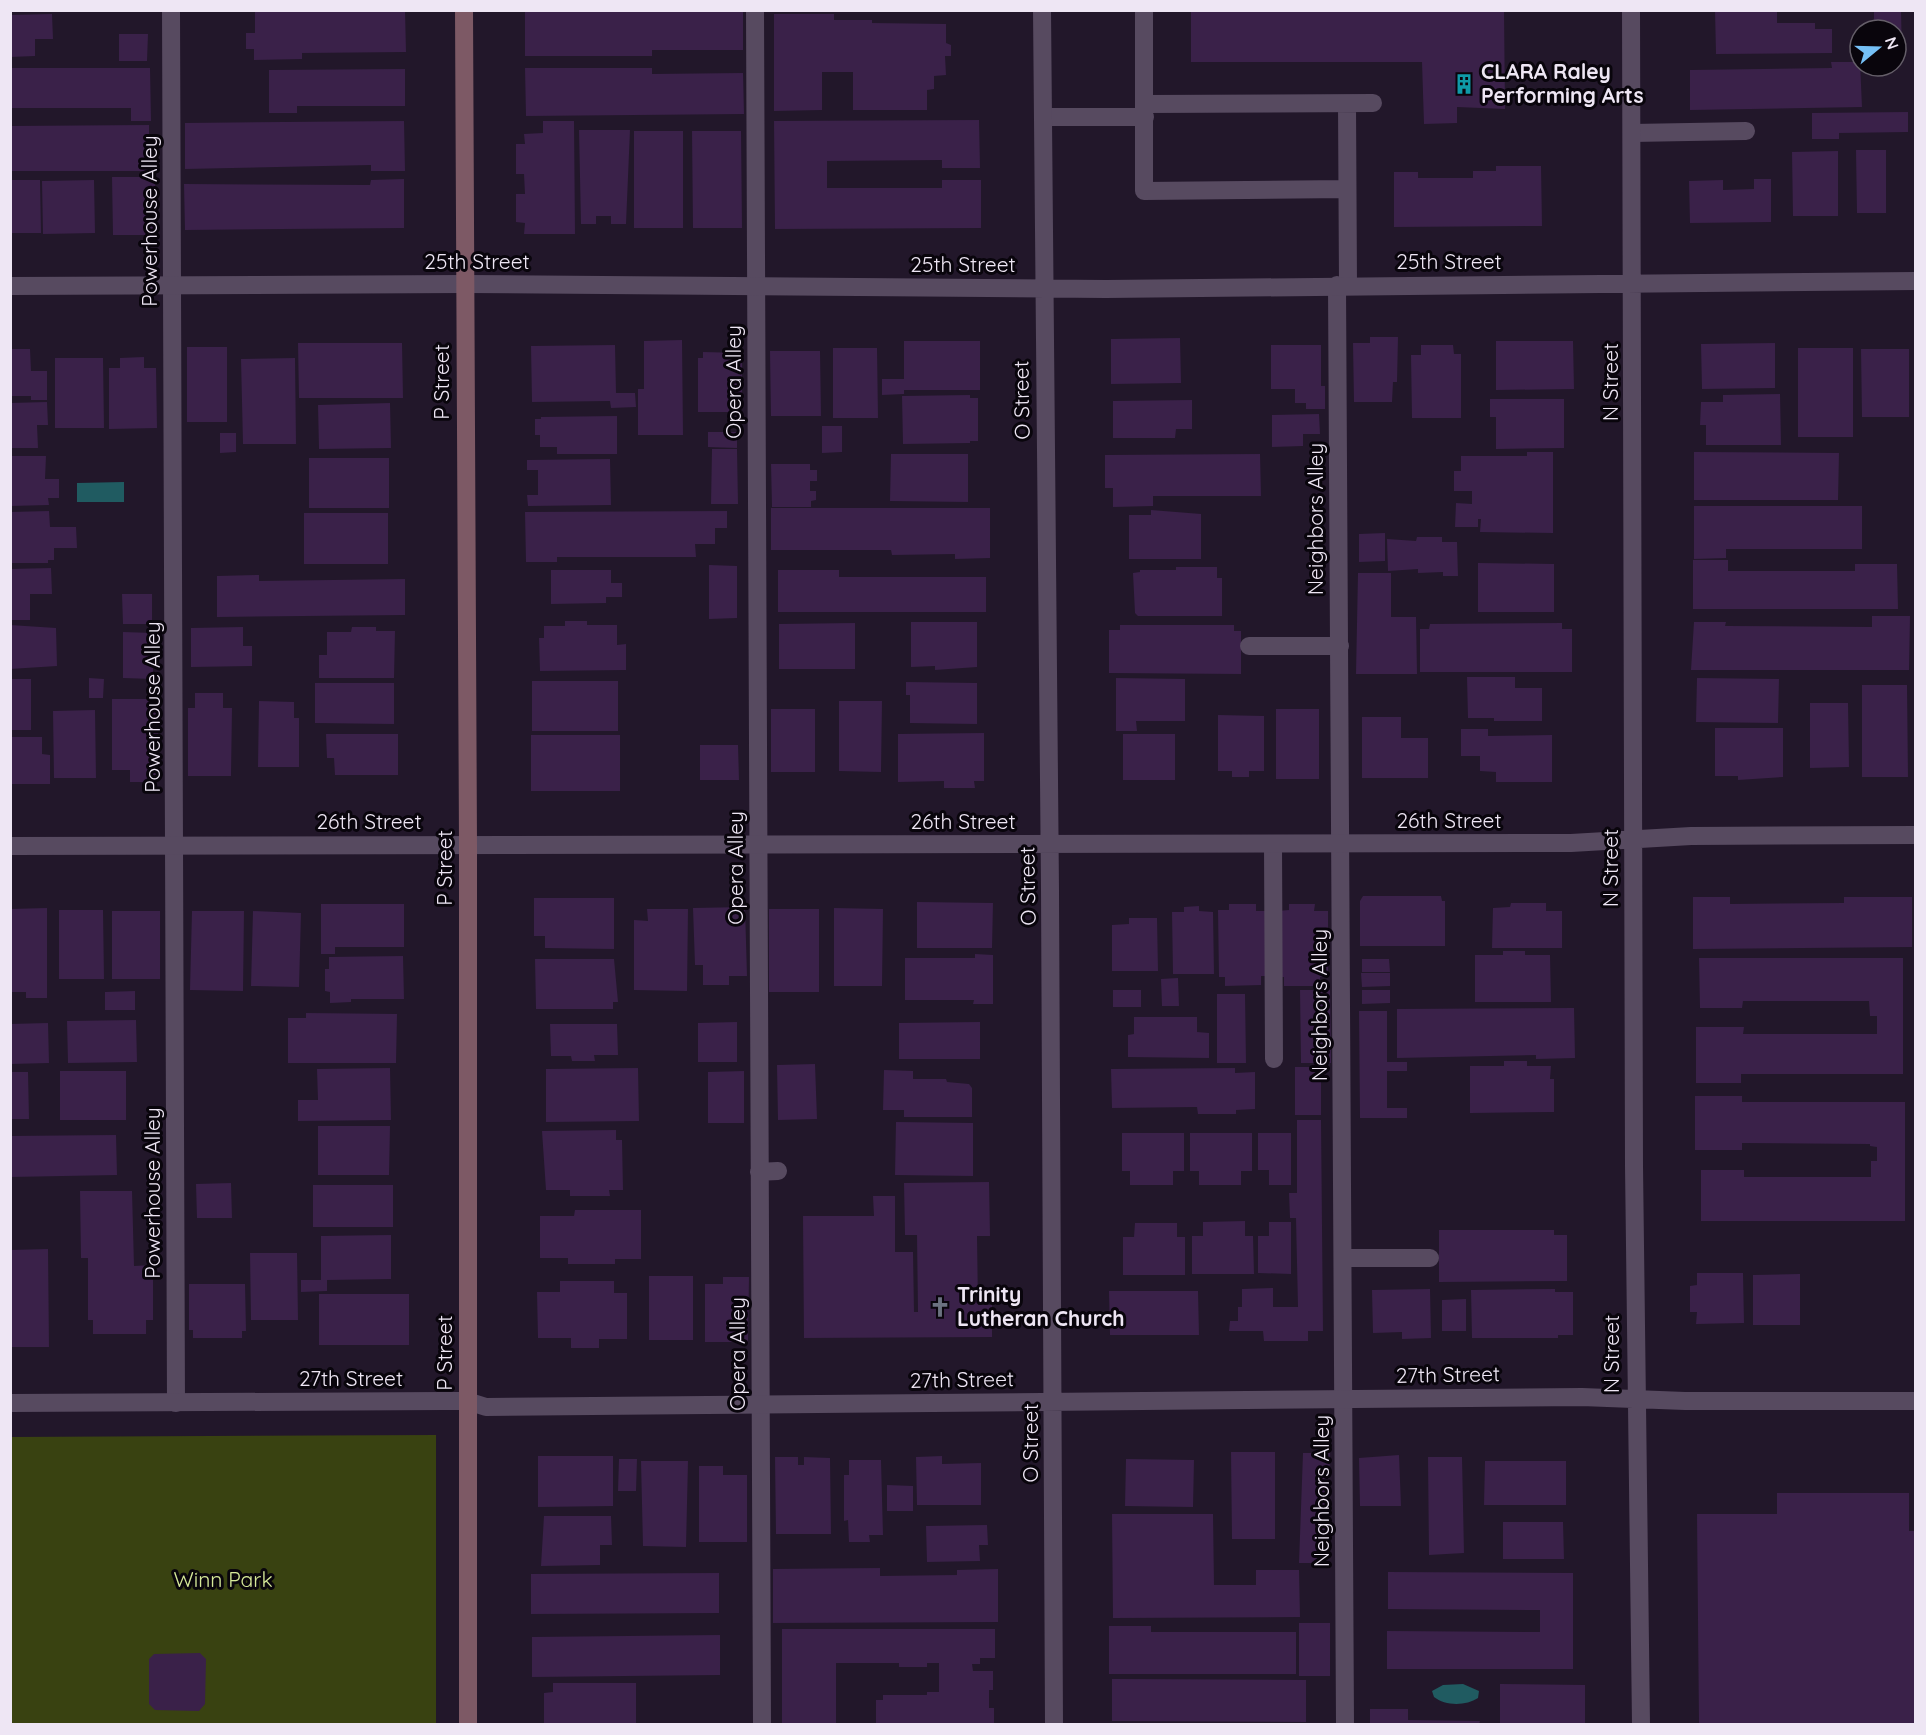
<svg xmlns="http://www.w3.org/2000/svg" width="1926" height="1735" font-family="Quicksand,sans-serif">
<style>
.green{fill:#394211}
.water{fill:#205b61}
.building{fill:#3a2149}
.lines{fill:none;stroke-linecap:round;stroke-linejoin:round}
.lane{stroke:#574a60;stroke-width:18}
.street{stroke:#574a60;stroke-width:18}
.secondary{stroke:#7d5965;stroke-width:18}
.labels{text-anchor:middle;stroke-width:6;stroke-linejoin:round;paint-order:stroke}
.poi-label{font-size:21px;font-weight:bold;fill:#eee6f4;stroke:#09050c;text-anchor:start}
.street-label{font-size:21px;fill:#eee6f4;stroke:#09050c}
.park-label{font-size:21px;fill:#d7ea99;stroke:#09050c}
</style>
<rect width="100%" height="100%" fill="#22172a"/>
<path class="green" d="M436 1435V1724H11L10 1437Z"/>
<path class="water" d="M124 482V502H77V483Z
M1463 1684 1479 1691 1478 1698C1466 1706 1445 1706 1434 1697L1432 1691 1443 1685Z"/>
<path class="building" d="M405 10 406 52 302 53V59L254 60V49H246V33H255V11Z
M525 10H743V50H652V56H525Z
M1191 10H1504L1505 109 1457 107V123L1424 124 1422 62H1191Z
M1715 10H1777V23H1815V29H1832V53L1716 54Z
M1874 10H1901L1902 55H1896V30L1874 28Z
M52 14 53 39H35V56L10 57V15Z
M774 14H834V20H872V23L946 24V43L951 45V56H945L946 75 934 76V89L927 90V110H853V72H822V110L774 111Z
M119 34H148L147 61H119Z
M1831 62H1860L1862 107 1690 110V70L1832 68Z
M10 68H150L151 121H131V108H10Z
M525 68H652V74L743 73 744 114 526 116Z
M405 69V106H297V113H269V70Z
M1908 112V132L1839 133V139H1812V113Z
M979 120 980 168H942V160L827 161V188H942V180H981V228L775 229 774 121Z
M404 121 405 171H371V165L185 169V123Z
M543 121H574L575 234H524L525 223 516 222V194H525L524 174H516V144H525L524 134 543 133Z
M149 125V171H10V126Z
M579 130H630L626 224H611V216H596V224H581Z
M634 131H683V228H634Z
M692 131H741L742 228H693Z
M1856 150H1886V213H1857Z
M1838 151V216H1793L1792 152Z
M1496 166H1541L1542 226 1394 227V172H1418V178H1473V171H1496Z
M112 177H155L156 235H113Z
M404 179V228L185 230 184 184 370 185 371 180Z
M1754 179H1771V222L1690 223 1689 181 1723 180V190L1754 189Z
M10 180H40L41 233H10Z
M94 180 95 233 43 234 42 181Z
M1370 337H1398L1397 382H1393L1392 402H1354L1353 343H1370Z
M1180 338 1181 383 1111 384V339Z
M682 340 683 435H638V389H644V341Z
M904 341H980V390H904V394L882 395V379H904Z
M1496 341H1573L1574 389 1496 390Z
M298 343H402L403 398H299Z
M1775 343V388L1702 389 1701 344Z
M615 345 616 393H635L636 407 611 408 610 401 532 402 531 346Z
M1271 345H1321V386H1325V409H1306V403H1295V389H1271Z
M1421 345H1453L1454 354H1461V418H1412L1411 355H1421Z
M187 347H227V422H187Z
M833 348H877L878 418H833Z
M1798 348H1853V437H1798Z
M10 349H30L31 371H47V400H31V396H10Z
M1861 349H1909V417H1862Z
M770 351H820L821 416H771Z
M703 352 742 353V398H735V412H698V358H703Z
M144 357V368H156L157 428 109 429V368H120V358Z
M55 358H103L104 428H55Z
M295 358 296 444H243L241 359Z
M1780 394 1781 445H1706V425H1700L1701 402H1723V395Z
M970 395V398H978V441H970V443L903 444 902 396Z
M1490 399H1564V448L1496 449V417H1490Z
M1192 400V429H1176L1175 438H1113V401Z
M47 402 48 425H37L38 448H10V403Z
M390 403 391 448 319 449 318 405Z
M1319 414 1320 434H1303V446L1272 447V415Z
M617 416V454H557V447H540V435H535V419H541V417Z
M822 426H842V452L822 453Z
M708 432H737V448L708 447Z
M220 433H236V452L220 453Z
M712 449H737L738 504H711Z
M1527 452H1553V533L1480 532 1481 519H1478V527H1455L1456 503 1472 504V491H1454V471H1461V456H1527Z
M1694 452 1839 453 1838 500H1694Z
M891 454H968V502L890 501Z
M1260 454 1261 496H1153V506L1113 507V488H1105V455Z
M10 456H46L45 479H59V498H48L49 505 10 506Z
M309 458H389V508H309Z
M610 459 611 505 528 506 527 495H538V470H527V460Z
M771 464H810V470H817V481H810V491H816V500L811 501V507H772Z
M1694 506H1862V549H1726V558L1694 559Z
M771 508H990V558L955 559V554L892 555 891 550H771Z
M1151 510 1201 514V559H1129V515H1151Z
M49 511 50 527H76L77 548H54V560H48V563H10V512Z
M727 511V528H715V544H695L696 557H557V562H526L525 512Z
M304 513H388V564H304Z
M1385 533V561L1359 562V534Z
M1417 537H1442V542H1457L1458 576H1443V572L1418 573V569L1388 571 1387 539 1416 541Z
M1693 560H1728V571H1855V564H1897L1898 609H1693Z
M1478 563 1554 564V612H1478Z
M709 565 737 566V618L709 619Z
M1176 567H1217V578H1222V616H1138L1135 613 1133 573 1140 572V570H1176Z
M51 568 52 594H30V620H10V569Z
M551 570H611V583H622V597H606V603L551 604Z
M778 570H839V577H986V612H778Z
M1358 573H1391V617H1416L1417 674H1356Z
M259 575V581L405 579V615L217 617V576Z
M122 594H152V624H123Z
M1872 616H1910L1909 670H1691L1694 622H1726L1725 626 1872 627Z
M565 621H587V625H617V645L626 644V670L540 671 539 638H544V626H565Z
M911 622H977V667L935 670V666L911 667Z
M855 623V669H779V624Z
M1562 623V629H1572V672H1420V629H1429L1430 624Z
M10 625 56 628 57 666 10 669Z
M1120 625H1234V631H1241V674L1109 673V630H1120Z
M243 627V646H252V666L191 667V628Z
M352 627H376V631H395L394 678H319V655H327V632H351Z
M123 632 153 633V679L123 678Z
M1467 677H1515V688H1542V721H1494V718H1468Z
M89 678 104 679 103 698H89Z
M1116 678 1185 679V721H1136L1137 731H1116Z
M1697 678 1779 679 1778 723 1696 722Z
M10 679H31V730H10Z
M532 681H618V731H532Z
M906 682 977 683V724L910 723V695H906Z
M315 683H394V724L315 723Z
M1862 685H1907L1908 777H1862Z
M195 693H223V708H232L231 776H188V708H195Z
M112 699H158V782H130V770H112Z
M259 701 294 702V718H299V767H258Z
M839 701H882L881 772 839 771Z
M1810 703H1848L1849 767 1810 768Z
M771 709H815V772H771Z
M1276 709H1319V779H1276Z
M95 710 96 778H54L53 711Z
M1218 715 1264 716V771H1249V777H1232V771H1218Z
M1362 717H1401V738H1428V778H1362Z
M1715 728H1783V777L1738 780V776H1715Z
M1461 729H1488V736L1552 735V782H1496V772L1480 771V756H1461Z
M984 733V781H974L975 788H944V781L898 782V734Z
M326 734H398V775H335L334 758H327Z
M1123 734H1175V780H1123Z
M531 735H620V791H531Z
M10 737H42V754L50 755V784H10Z
M700 745H738L739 780H700Z
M1363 896H1441L1442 901H1445V946H1360V901Z
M1693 897H1730V904L1844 903V897H1912V947L1693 949Z
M534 898H614V949L545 948V936H534Z
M917 902 993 903 992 948H917Z
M1511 903H1546V911H1562V948H1492L1493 908 1510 907Z
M321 904H404V947H335V954H321Z
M1229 904H1256V911H1269V976H1261V985L1225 986V977H1219L1218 910H1229Z
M1289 904H1315L1314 911H1328V976L1320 977V986H1284V977H1278L1277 911 1289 910Z
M1199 906V911L1213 912 1214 974H1173L1172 912H1184V907Z
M745 907 747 976H729V985H703V965H695L693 908Z
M47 908V998H26V992H10V909Z
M834 908 883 909 882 986H834Z
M647 909H688L687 991 634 990V920L648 921Z
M769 909H819V992H769Z
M59 910H103L104 979H59Z
M112 911H160V979H112Z
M192 911H244L243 991 190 990Z
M253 911 301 913 299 987 251 986Z
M1129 918H1157L1158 971H1112V925L1129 924Z
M1503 951H1525V955H1550L1551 1002H1475V955H1503Z
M975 954 993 955V1004H973L974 1000H905V958H975Z
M403 956 404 999H351V1002L330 1003V992L325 991V969H329V957Z
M1699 958H1903V1074H1741V1083H1696V1027H1744L1743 1034H1877V1016H1870L1869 1001H1743L1742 1008H1700Z
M535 959H614L618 1002H613V1009H536Z
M1362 959H1389L1390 972H1362Z
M1361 973H1390V986L1362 987Z
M1178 978 1179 1006H1162L1161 979Z
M1113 990H1141V1007H1113Z
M1300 990H1330L1331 1063H1301Z
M1362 990H1390V1003L1362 1004Z
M135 991V1010H105V992Z
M1217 994H1245L1246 1063H1217Z
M1574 1008 1575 1058 1536 1059V1055L1397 1058V1009Z
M1359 1011H1387V1062H1407V1071H1387V1108H1407V1118H1360Z
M306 1013 397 1014 396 1063H288V1018H306Z
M1134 1017H1197V1032L1209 1033V1058L1128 1057V1035L1134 1034Z
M136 1020 137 1062 68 1063 67 1021Z
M737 1022V1062H698V1023Z
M980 1022V1059H899V1023Z
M48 1023 49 1063 10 1064V1024Z
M550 1024H617L618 1055H594L595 1061H572L571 1056H551Z
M1504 1061H1527V1066H1551L1550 1079H1554V1112L1470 1113V1066H1504Z
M815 1064 817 1119 778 1120 777 1065Z
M1295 1067H1321V1115H1295Z
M390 1068 391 1120 298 1121V1100H318L317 1069Z
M638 1068 639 1121 546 1122V1069Z
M1235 1068V1073L1255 1072V1109L1236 1110V1114H1198L1197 1107 1112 1108 1111 1069Z
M884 1070 913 1071V1079H946L947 1082 969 1084 972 1088V1117H904V1110H883Z
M60 1071H126V1120H60Z
M744 1071V1123H708V1072Z
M10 1072H28L29 1119H10Z
M1695 1096H1742V1102H1905V1221H1701V1170H1744V1177H1871V1161H1877V1147L1870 1146V1144L1742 1143V1150H1695Z
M1297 1120H1321L1323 1331H1308V1341H1264L1263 1331H1229L1230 1321H1238V1307H1242V1289L1273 1288V1307H1298L1296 1218H1290L1289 1193H1297Z
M896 1122 973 1123V1176L895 1175Z
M318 1126H390L389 1175H318Z
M616 1130V1140H622L623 1190H609L610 1196H570V1190H546L542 1131Z
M1122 1133H1184V1171H1173V1185H1130V1171H1122Z
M1190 1133H1252V1171H1241V1185H1199V1171H1190Z
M1258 1133H1291V1185H1269V1170H1258Z
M116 1135 117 1175 10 1177V1136Z
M989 1182 990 1236H977L978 1305H992V1337L804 1338 803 1216H874L873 1196H895V1252H913L914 1312H918L917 1235H905L904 1183Z
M231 1183 232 1218H197L196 1184Z
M313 1185H393V1227H313Z
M80 1191H132L134 1266 153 1265V1320H146V1334H93V1320H88V1258H81Z
M575 1210H641V1259H615V1264H568V1258H540V1216H574Z
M1245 1221V1236H1253L1254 1274H1192V1236H1203V1222Z
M1269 1222H1291V1274L1258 1273V1236H1269Z
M1135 1223H1177V1237H1185V1275H1123V1237H1134Z
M1439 1230H1554V1235H1567V1281L1439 1282Z
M391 1235V1279L327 1280V1291L301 1292V1280H321V1236Z
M48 1249 49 1347H10V1250Z
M250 1253H297L298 1320H251Z
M1697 1273H1743L1744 1323 1696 1324 1697 1312H1690V1286L1697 1285Z
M1800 1274V1325H1753V1275Z
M649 1276H693V1340H649Z
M723 1277H749L748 1342H705V1284H723Z
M560 1281H614V1293H627V1339H599V1348H571V1338H538L537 1292H560Z
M189 1284H245L246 1331H242V1338H193V1330H189Z
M1430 1289 1431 1338 1402 1339V1332L1373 1333 1372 1290Z
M1555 1289V1292H1573V1335H1558V1338H1472L1471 1290Z
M1109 1291H1198L1199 1335H1110Z
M319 1294H409V1345H319Z
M1466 1299V1331H1442V1300Z
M1231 1452H1275V1539H1232Z
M1303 1453H1330L1326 1563H1299Z
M1399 1455 1401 1506H1360L1359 1458Z
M538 1456H613V1506L538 1507Z
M942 1456V1464L981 1463V1505H917L916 1457Z
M775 1457H798V1465H804V1457L830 1458 831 1534H776Z
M1428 1457H1462L1464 1553 1429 1555Z
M619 1459H637L636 1491H618Z
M1126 1459 1194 1460 1193 1507 1125 1506Z
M849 1460H881L883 1535H869L870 1542H849L848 1520 844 1521V1475H849Z
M641 1461H688L686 1547 643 1546Z
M1485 1461H1566V1505H1484Z
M699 1466H723V1475H747V1542H699Z
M887 1485 913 1486V1511H887Z
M1777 1493H1909V1531H1916V1724H1699L1697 1514H1777Z
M1112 1514H1213L1214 1585H1256V1570H1299L1300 1617 1113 1618Z
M544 1516H611L612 1545H600V1565L541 1566Z
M1503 1522H1563L1564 1559H1503Z
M987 1525 988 1545H979L980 1561 927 1562 926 1526Z
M880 1568V1576L957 1575V1570L998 1569V1622L773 1623V1569Z
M1388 1572 1573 1573V1669H1387V1631L1540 1632V1610L1388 1609Z
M719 1573V1613L531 1614V1574Z
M1299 1623H1330V1676H1299Z
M1109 1626H1151V1632H1296V1674H1109Z
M782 1629H995V1658H980V1664H972L973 1671H993V1690H989V1708H994V1724H876V1700H883V1695H927V1692H939V1663H927V1667H899V1663H836V1724H782Z
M720 1635V1675L532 1677V1637Z
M200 1653 206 1659 205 1704 199 1711 155 1710 149 1704V1659L154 1654Z
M1112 1679 1306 1680V1722L1112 1721Z
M553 1683H636V1724L544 1723V1693L553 1692Z
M1500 1684 1585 1685V1724H1500Z
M1370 1709H1408V1720L1480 1721 1479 1724H1370Z"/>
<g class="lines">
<path class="lane" d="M171 10 176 1403
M755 10 762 1724
M1144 10V191L1347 189
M1145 104 1373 103
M1347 104 1348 285
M1043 117H1145
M1632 133 1746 131
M1337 285 1345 1724
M1249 646H1340
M1273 844 1274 1059
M759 1172 778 1171
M1344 1258H1430"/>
<path class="street" d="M1042 10 1050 890 1054 1724
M1631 10 1634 1166 1641 1724
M10 286 464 284 1106 289 1916 281
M10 846 1571 843 1691 836 1916 835
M10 1403 444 1401H467L486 1407 1582 1397 1685 1401H1916"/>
<path class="secondary" d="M464 10 468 845V1724"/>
</g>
<defs>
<g id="building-bare" transform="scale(1.62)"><path d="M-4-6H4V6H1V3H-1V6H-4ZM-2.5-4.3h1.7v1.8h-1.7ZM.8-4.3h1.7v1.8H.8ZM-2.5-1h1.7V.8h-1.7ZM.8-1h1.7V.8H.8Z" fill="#0f9aa8" stroke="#09050c" stroke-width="2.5" paint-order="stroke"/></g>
<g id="church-bare" transform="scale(1.62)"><path d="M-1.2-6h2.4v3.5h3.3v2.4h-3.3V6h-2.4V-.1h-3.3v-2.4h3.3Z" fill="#6b7280" stroke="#09050c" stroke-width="2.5" paint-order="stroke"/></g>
</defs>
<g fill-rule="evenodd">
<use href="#building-bare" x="1464" y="84"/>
<use href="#church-bare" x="940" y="1307"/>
</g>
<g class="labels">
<g class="poi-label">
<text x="1481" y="79">CLARA Raley<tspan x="1481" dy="24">Performing Arts</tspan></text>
<text x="957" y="1302">Trinity<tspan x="957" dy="24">Lutheran Church</tspan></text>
</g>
<g class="street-label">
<text transform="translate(150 221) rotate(-90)" y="7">Powerhouse Alley</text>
<text x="477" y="269">25th Street</text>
<text x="1449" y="269">25th Street</text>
<text x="963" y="272">25th Street</text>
<text transform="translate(442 382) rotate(-90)" y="7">P Street</text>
<text transform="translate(734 382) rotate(-90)" y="7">Opera Alley</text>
<text transform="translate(1611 382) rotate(-90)" y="7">N Street</text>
<text transform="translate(1022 400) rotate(-91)" y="7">O Street</text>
<text transform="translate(1316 519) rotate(-90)" y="7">Neighbors Alley</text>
<text transform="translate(153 707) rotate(-90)" y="7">Powerhouse Alley</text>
<text x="1449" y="828">26th Street</text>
<text x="369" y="829">26th Street</text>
<text x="963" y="829">26th Street</text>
<text transform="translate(445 868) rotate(-90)" y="7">P Street</text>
<text transform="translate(736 868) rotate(-90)" y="7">Opera Alley</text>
<text transform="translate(1611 868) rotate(-90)" y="7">N Street</text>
<text transform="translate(1028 886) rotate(-91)" y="7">O Street</text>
<text transform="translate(1320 1005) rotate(-90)" y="7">Neighbors Alley</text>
<text transform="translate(153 1193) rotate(-90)" y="7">Powerhouse Alley</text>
<text transform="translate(445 1353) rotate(-90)" y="7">P Street</text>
<text transform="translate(738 1354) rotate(-90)" y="7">Opera Alley</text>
<text transform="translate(1612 1354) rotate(-90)" y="7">N Street</text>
<text transform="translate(1448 1375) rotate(-1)" y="7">27th Street</text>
<text x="351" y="1386">27th Street</text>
<text transform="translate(962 1380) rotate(-1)" y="7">27th Street</text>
<text transform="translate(1031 1443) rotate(-90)" y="7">O Street</text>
<text transform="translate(1322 1491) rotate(-90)" y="7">Neighbors Alley</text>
</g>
<g class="park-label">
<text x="223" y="1587">Winn Park</text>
</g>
</g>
<rect width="1926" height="1735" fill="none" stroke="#eee6f4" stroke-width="24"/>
<g transform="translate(1878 48) rotate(71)"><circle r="28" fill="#09050c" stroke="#655f69" stroke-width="1.5"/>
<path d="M0-4.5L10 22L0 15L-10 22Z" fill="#75c0f6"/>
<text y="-9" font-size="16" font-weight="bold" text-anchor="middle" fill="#eee6f4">N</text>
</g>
</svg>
